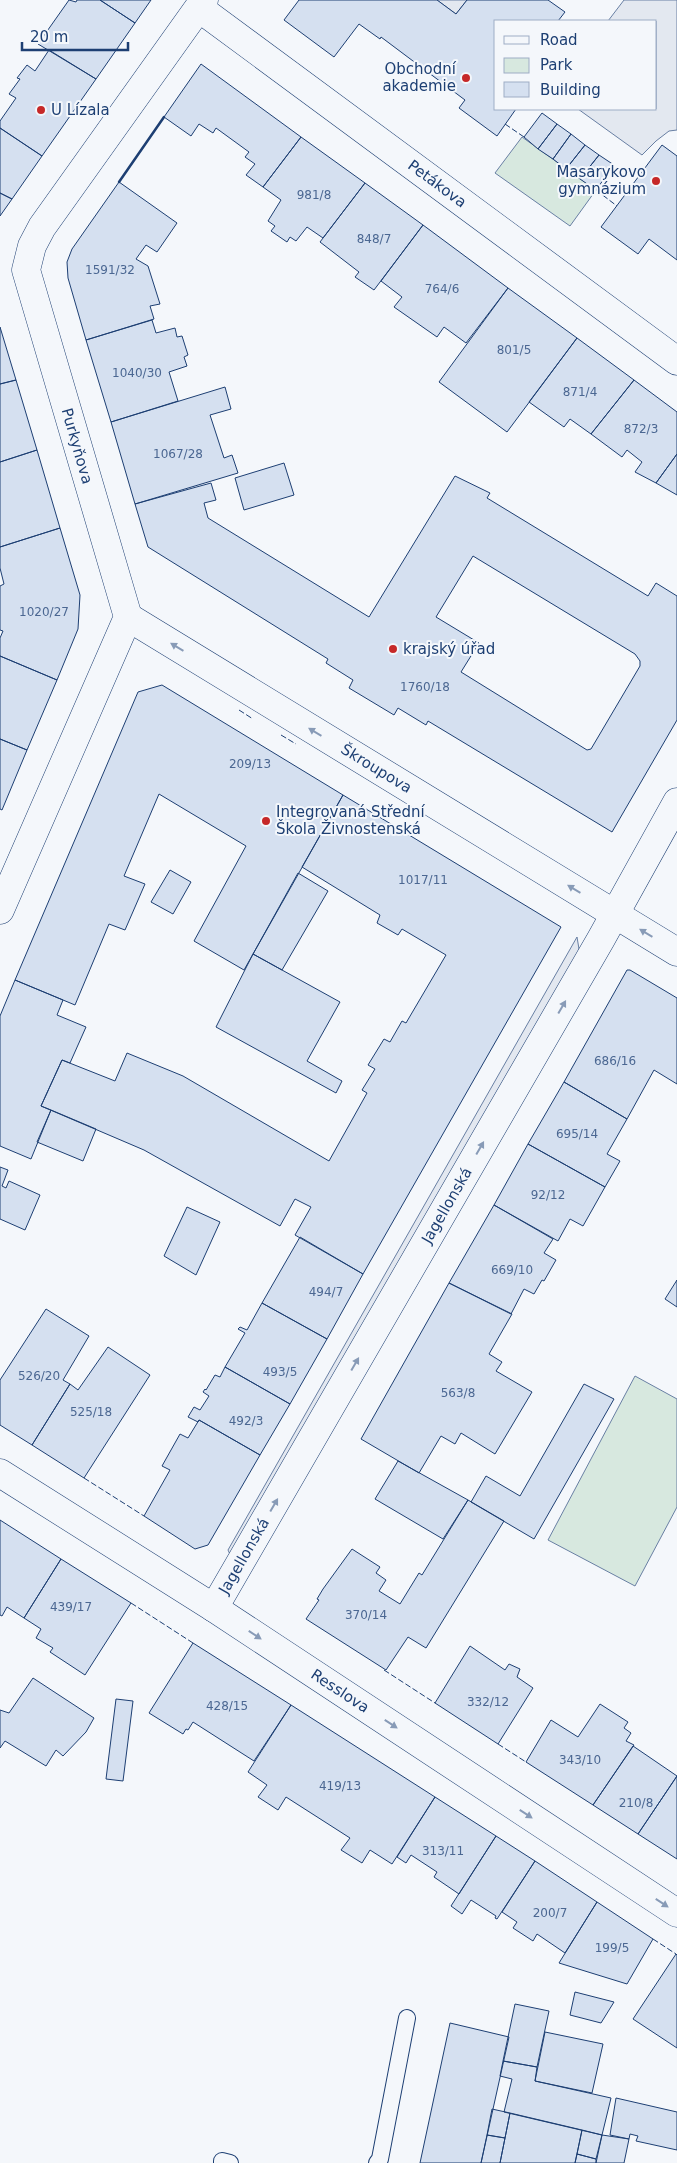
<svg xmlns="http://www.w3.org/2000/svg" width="677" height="2163" font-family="'DejaVu Sans',sans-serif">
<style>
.green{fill:#d7e8df;stroke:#687fa3}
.parking{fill:#e3e8f0;stroke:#687fa3}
.building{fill:#d5e0f0;stroke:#1d3f73;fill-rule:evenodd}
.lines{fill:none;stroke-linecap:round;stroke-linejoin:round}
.lane-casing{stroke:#1d3f73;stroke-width:18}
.street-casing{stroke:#1d3f73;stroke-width:29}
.lane{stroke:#f4f7fb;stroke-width:16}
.street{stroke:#f4f7fb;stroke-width:28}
.fence{stroke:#1d3f73;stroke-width:1;stroke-dasharray:6 2.5;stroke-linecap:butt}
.wall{stroke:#1d3f73;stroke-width:2.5}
.oneway{fill:#889bb7}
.poi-dot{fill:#c62828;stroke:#f4f7fb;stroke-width:2}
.labels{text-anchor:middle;stroke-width:4;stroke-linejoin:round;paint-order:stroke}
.number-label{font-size:12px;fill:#4b6792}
.poi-label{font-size:15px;fill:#1d3f73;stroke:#f4f7fb;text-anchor:start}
.street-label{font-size:15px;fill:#1d3f73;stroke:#f4f7fb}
</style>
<rect width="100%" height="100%" fill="#f4f7fb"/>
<path class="green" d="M522 137 596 190 570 226 495 173Z
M635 1376 677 1399V1507L635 1586 548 1540Z"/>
<path class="parking" d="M437 0H467L456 14Z
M624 0H677V130L669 131 656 141 642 155 578 109H656V21H608Z
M577 937 581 961 233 1561 228 1550Z"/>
<path class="building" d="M69 0 76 2 77 0H100L135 23 96 79 38 44Z
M100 0H151L135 23Z
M299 0H437L456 14 467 0H548L565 12 558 21H496V109H516L497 136 459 108 465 100 381 37 380 39 359 24 334 57 284 20Z
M49 50 96 79 42 156 0 128V121L16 98 9 94 20 79 17 78 27 65 35 71Z
M201 64 301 137 263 187 246 175 255 164 245 157 249 152 216 128 213 133 199 124 191 136 164 117Z
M542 113 557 124 538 149 524 137Z
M557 124 571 134 553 159 538 149Z
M0 128 42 156 12 199 0 193Z
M571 134 585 145 566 169 553 159Z
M301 137 365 183 323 238 307 227 296 241 290 237 287 242 271 231 275 226 268 221 281 200 263 187Z
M585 145 599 155 580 179 566 169Z
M662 145 677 156V260L649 239 638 254 601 227Z
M599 155 614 165 596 190 580 179Z
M119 182 177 223 157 252 146 245 136 259 148 266 160 304 150 306 154 319 86 340 68 278 67 262 72 249Z
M365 183 423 225 374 290 355 277 359 272 320 242Z
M0 193 12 199 0 216Z
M423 225 508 288 466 343 444 327 437 337 394 307 402 297 381 281Z
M508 288 577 338 507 432 439 382Z
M152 320 156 333 175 328 177 337 182 336 188 355 184 357 187 366 169 372 178 401 111 422 86 340Z
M0 327 16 380 0 384Z
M577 338 634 380 591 434 570 419 564 427 529 402Z
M16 380 37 450 0 462V384Z
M634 380 677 412V454L656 483 635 472 642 462 627 450 622 457 591 434Z
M225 387 231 409 210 415 224 458 232 455 238 473 135 504 111 422Z
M37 450 60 528 0 547V462Z
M677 454V495L656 483Z
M284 463 294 495 244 510 235 478Z
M455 476 490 493 487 498 648 596 656 583 677 596V720L612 832 428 721 426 725 398 708 394 715 349 688 353 680 326 663 328 659 148 547 135 504 211 483 216 500 204 503 208 518 369 617ZM473 556 635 654 640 661V666L591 749 587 750 461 672 479 643 436 617Z
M60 528 80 595 78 629 57 680 0 656V638L3 631 0 630V586L4 584 0 568V547Z
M0 656 57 680 27 750 0 739Z
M162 685 343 795 244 970 194 941 246 846 159 794 124 876 145 884 125 930 109 924 75 1005 15 980 138 692Z
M0 739 27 750 2 810 0 809Z
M343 795 561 927 363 1274 295 1235 311 1207 295 1199 280 1226 144 1150 41 1106 62 1060 115 1081 127 1053 183 1076 329 1161 367 1093 362 1090 375 1069 368 1065 384 1039 390 1042 402 1021 406 1023 446 955 402 929 398 935 377 923 380 915 302 867Z
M170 870 191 882 173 914 151 902Z
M298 873 328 891 282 970 253 954Z
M253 954 340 1002 307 1061 342 1081 336 1093 216 1027Z
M627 970H630L677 998V1084L654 1070 627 1119 564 1082Z
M15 980 63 1000 57 1015 86 1027 70 1063 62 1060 41 1106 51 1110 31 1159 0 1146V1016Z
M564 1082 627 1119 607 1154 620 1161 605 1187 528 1144Z
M51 1110 96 1129 83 1161 37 1142Z
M528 1144 605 1187 583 1226 570 1219 558 1241 494 1205Z
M0 1167 8 1170 2 1186 6 1188 9 1181 40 1195 25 1230 0 1219Z
M494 1205 553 1239 544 1253 556 1260 544 1281 542 1280 534 1294 524 1289 511 1314 449 1283Z
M187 1207 220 1222 196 1275 164 1256Z
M300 1237 363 1274 327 1339 262 1303Z
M677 1280V1307L665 1299Z
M449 1283 512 1314 489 1354 502 1362 496 1371 532 1392 495 1454 461 1433 455 1444 441 1436 419 1473 361 1439Z
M262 1303 327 1339 290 1404 225 1367 245 1333 238 1329 240 1327 247 1330Z
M46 1309 89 1336 63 1380 70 1384 32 1445 0 1425V1380Z
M108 1347 150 1375 84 1478 32 1445 70 1384 78 1390Z
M225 1367 290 1404 260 1455 199 1420 198 1422 188 1417 194 1407 200 1410 209 1396 203 1392 205 1389 206 1390 215 1375 220 1377Z
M584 1384 614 1399 534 1539 471 1502 486 1476 520 1496Z
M199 1420 260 1455 208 1545 195 1549 144 1516 170 1470 162 1466 180 1434 188 1438Z
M398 1461 468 1500 443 1539 375 1499Z
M468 1500 504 1521 426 1648 408 1637 386 1670 306 1619 319 1600 317 1599 323 1589 352 1549 380 1567 376 1573 386 1580 379 1591 400 1604 419 1573 422 1575Z
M0 1520 61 1559 24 1618 7 1607 2 1616 0 1615Z
M61 1559 131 1603 85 1675 50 1652 53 1648 36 1638 41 1629 24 1618Z
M193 1643 291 1705 254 1761 193 1722 188 1730 186 1729 183 1734 149 1713Z
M470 1646 505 1670 509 1664 520 1669 517 1677 533 1688 498 1744 435 1703Z
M33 1678 94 1718 86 1732 63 1756 56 1750 46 1766 5 1741 0 1748V1710L9 1713Z
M116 1699 133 1701 123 1781 106 1779Z
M600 1704 628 1722 624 1728 631 1733 626 1741 634 1745 593 1805 526 1762 551 1720 578 1737Z
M291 1705 435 1797 392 1864 370 1850 362 1863 341 1850 350 1838 286 1797 278 1810 258 1797 267 1785 248 1772Z
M633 1746 677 1776 638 1834 593 1805Z
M677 1776V1859L638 1834Z
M435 1797 496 1836 459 1894 434 1877 437 1872 411 1855 406 1863 397 1857Z
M496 1836 535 1861 497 1919 495 1918 496 1916 471 1900 462 1914 451 1906Z
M535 1861 597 1902 565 1953 537 1934 533 1941 513 1928 517 1922 502 1912Z
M597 1902 653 1939 627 1984 559 1963Z
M676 1954 677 1955V2048L633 2019Z
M575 1992 614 2002 601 2023 570 2015Z
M515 2004 549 2011 537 2067 503 2061Z
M450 2023 509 2037 481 2163H420Z
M545 2032 603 2044 592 2093 535 2081Z
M503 2061 537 2067 535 2081 611 2098 602 2135 504 2112 512 2079 500 2076Z
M616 2098 677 2112V2150L636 2141 638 2136 630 2134 629 2139 610 2135Z
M492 2109 510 2113 505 2138 487 2135Z
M510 2113 582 2130 575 2163H500Z
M582 2130 602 2135 596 2159 577 2154Z
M487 2135 505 2138 500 2163H481Z
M602 2135 629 2139 624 2163H596Z
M577 2154 596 2159V2163H575Z"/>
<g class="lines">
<g class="lane-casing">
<path id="lane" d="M222 2163V2161L230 2163
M377 2163 380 2159 407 2018"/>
</g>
<g class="street-casing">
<g id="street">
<path id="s1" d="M199 8 677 361"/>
<path id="s2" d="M128 617 677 952"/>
<path d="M0 910 128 617 26 270 32 246 42 227 204 0"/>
<path id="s3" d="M0 1473 214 1608 677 1913"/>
<path id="s4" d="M214 1608 601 939 677 802"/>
</g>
</g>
<use href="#lane" class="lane"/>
<use href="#street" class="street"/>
<path class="fence" d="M505 124 524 137
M596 190 617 206
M239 710 253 719
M281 735 296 744
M84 1478 144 1516
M131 1603 193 1643
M384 1670 435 1703
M498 1744 526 1762
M653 1939 676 1954"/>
<path class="wall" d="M119 182 164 117"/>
</g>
<defs><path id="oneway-solid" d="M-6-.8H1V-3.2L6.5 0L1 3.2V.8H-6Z" transform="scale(1.25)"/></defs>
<g class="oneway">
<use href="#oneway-solid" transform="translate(177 647) rotate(-149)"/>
<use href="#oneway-solid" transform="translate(315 732) rotate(-149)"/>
<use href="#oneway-solid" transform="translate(574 889) rotate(-149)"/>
<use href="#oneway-solid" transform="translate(646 933) rotate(-149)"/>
<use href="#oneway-solid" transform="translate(562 1007) rotate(-60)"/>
<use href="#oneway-solid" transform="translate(480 1148) rotate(-60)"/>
<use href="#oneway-solid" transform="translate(355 1364) rotate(-60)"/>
<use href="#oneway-solid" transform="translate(274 1505) rotate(-60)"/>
<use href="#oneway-solid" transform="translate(255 1635) rotate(33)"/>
<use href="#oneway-solid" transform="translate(391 1724) rotate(33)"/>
<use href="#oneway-solid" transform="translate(526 1814) rotate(33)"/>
<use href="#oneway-solid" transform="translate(662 1903) rotate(33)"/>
</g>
<g class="poi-dot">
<circle cx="466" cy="78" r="5"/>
<circle cx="41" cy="110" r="5"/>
<circle cx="656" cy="181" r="5"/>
<circle cx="393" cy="649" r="5"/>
<circle cx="266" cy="821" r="5"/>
</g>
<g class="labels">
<g class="number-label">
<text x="314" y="199">981/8</text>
<text x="374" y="243">848/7</text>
<text x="110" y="274">1591/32</text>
<text x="442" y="293">764/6</text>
<text x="514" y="354">801/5</text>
<text x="137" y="377">1040/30</text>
<text x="580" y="396">871/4</text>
<text x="641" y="433">872/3</text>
<text x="178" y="458">1067/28</text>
<text x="44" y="616">1020/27</text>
<text x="425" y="691">1760/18</text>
<text x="250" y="768">209/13</text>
<text x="423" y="884">1017/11</text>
<text x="615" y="1065">686/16</text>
<text x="577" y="1138">695/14</text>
<text x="548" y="1199">92/12</text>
<text x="512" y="1274">669/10</text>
<text x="326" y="1296">494/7</text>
<text x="280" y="1376">493/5</text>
<text x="39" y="1380">526/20</text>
<text x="458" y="1397">563/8</text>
<text x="91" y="1416">525/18</text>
<text x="246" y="1425">492/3</text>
<text x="71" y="1611">439/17</text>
<text x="366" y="1619">370/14</text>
<text x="488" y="1706">332/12</text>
<text x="227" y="1710">428/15</text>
<text x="580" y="1764">343/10</text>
<text x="340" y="1790">419/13</text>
<text x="636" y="1807">210/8</text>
<text x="443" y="1855">313/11</text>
<text x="550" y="1917">200/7</text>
<text x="612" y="1952">199/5</text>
</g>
<g class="poi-label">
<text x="456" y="74" text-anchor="end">Obchodní<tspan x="456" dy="17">akademie</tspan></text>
<text x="51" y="115">U Lízala</text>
<text x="646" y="177" text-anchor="end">Masarykovo<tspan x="646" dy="17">gymnázium</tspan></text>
<text x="403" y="654">krajský úřad</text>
<text x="276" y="817">Integrovaná Střední<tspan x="276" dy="17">Škola Živnostenská</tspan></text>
</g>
<g class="street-label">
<text dy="5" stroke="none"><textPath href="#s1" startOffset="296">Petákova</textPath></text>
<text transform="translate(77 446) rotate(74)" y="5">Purkyňova</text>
<text dy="5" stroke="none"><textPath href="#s2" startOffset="291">Škroupova</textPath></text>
<text dy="5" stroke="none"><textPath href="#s4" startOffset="465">Jagellonská</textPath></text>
<text dy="5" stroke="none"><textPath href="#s4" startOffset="60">Jagellonská</textPath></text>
<text dy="5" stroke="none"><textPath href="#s3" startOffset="404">Resslova</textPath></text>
</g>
</g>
<rect x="494" y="20" width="162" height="90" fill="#f4f7fb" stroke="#9eadc5"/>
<rect x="504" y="36" width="25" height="8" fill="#f4f7fb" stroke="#9eadc5"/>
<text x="540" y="45" font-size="15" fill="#1d3f73">Road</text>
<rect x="504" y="58" width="25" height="15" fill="#d7e8df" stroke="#9eadc5"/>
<text x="540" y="70" font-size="15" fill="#1d3f73">Park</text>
<rect x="504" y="82" width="25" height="15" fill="#d5e0f0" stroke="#9eadc5"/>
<text x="540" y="95" font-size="15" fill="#1d3f73">Building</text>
<path d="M22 42v8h106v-8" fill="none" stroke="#1d3f73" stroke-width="2.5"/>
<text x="30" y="42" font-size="15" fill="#1d3f73" stroke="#f4f7fb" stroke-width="4" paint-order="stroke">20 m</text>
</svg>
